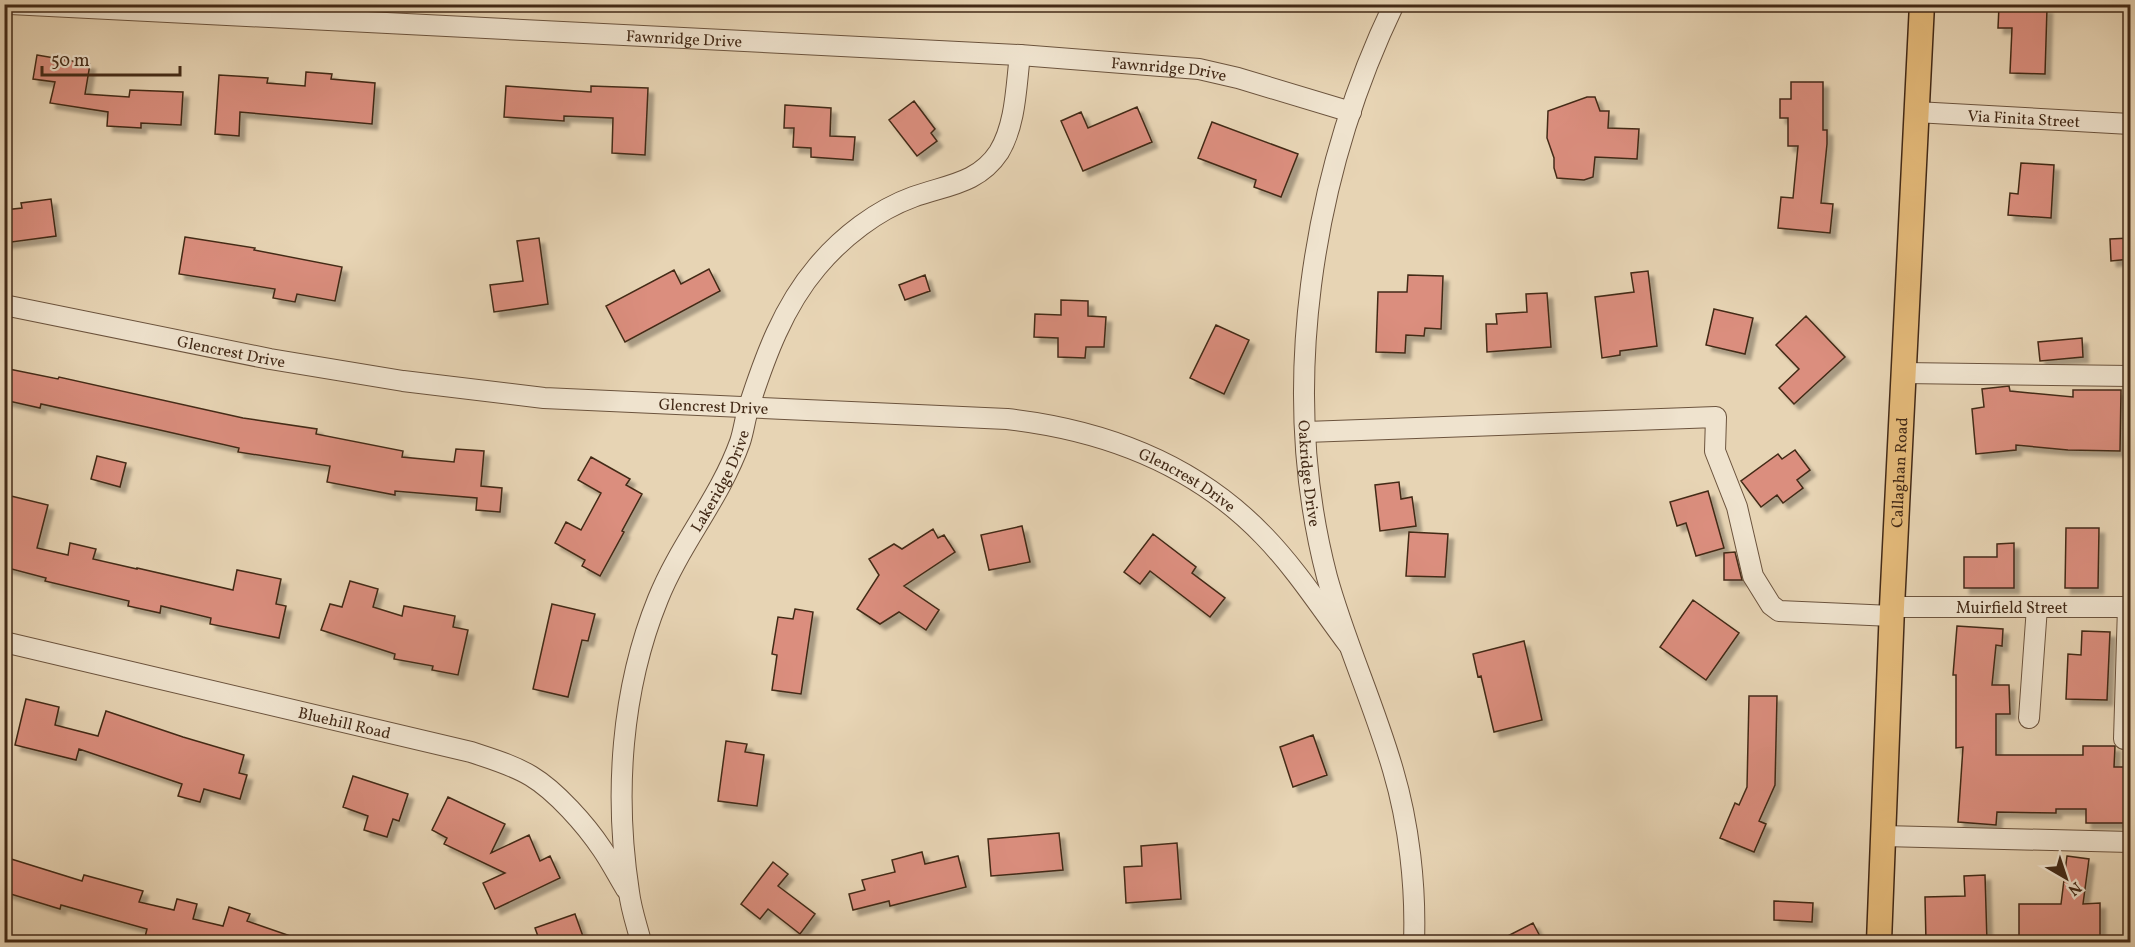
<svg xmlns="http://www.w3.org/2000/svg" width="2135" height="947" font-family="Vollkorn,serif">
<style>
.building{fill:#db8e7e;stroke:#432a17;stroke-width:1.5;filter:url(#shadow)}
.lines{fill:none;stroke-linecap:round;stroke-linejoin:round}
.minor-casing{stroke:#6c543e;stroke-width:22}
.major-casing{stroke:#432a17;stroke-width:27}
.minor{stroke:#efe3ce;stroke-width:20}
.major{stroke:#e4ba7a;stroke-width:24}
.labels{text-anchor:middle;stroke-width:4.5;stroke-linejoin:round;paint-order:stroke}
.street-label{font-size:16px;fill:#432a17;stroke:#efe3ce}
</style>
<defs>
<filter id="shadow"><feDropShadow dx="5.5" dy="5.5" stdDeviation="1.5" flood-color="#0004"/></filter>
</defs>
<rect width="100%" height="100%" fill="#e7d4b4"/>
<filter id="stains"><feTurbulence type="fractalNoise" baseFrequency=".00333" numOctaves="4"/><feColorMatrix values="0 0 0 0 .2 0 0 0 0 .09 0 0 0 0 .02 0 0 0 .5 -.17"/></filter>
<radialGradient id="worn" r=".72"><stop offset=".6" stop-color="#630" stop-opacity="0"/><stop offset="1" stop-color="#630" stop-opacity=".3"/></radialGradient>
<path class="building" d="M1999 6 2047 8 2045 74 2010 73 2012 28H1998Z
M37 55 90 64 85 94 129 97 130 90 183 92 181 125 141 123V128L107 126 108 112 50 103 55 82 33 79Z
M306 72 332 74 331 79 375 83 372 124 240 112 239 136 215 134 219 75 268 78 267 83 305 86Z
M1791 82H1823V130H1827V144L1821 203 1833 204 1830 233 1778 228 1781 197 1793 198 1798 146H1788V118H1780V99H1791Z
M506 86 591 92V86L648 88 645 155 612 153 613 118 564 116V121L504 117Z
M1587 97H1595L1600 111H1609L1608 128 1639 129 1637 159 1595 157 1593 177 1584 180 1557 178 1554 168V158L1547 138 1548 111Z
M914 101 935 129 931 133 937 141 917 156 889 120Z
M785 105 831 108 830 136 855 137 853 160 811 157V148L793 147 794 128H784Z
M1137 107 1152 142 1083 171 1061 121 1081 112 1088 128Z
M1212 122 1298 154 1281 197 1254 187 1256 180 1198 158Z
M2021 163 2054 165 2051 218 2008 215 2010 193 2018 194Z
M51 199 56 236 4 243V210L22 208 21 203Z
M185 237 255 248 254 250 342 267 335 301 297 294 295 302 273 298 275 289 179 274Z
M539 238 548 304 494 312 490 285 523 281 517 241Z
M2130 238V259L2111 261 2110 239Z
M709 269 720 291 625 342 606 306 674 270 681 284Z
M1648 271 1657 346 1620 351V355L1602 358 1595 297 1634 292 1631 273Z
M925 275 930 291 905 300 899 285Z
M1408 275 1443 276 1441 329 1425 328 1424 336 1406 335 1405 353 1376 352 1378 292H1407Z
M1547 293 1551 347 1487 352 1486 324H1497L1496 314 1527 312 1526 294Z
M1061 300 1088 301V316L1106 317 1104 347H1086L1085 358 1058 357V338L1034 337 1035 314 1061 315Z
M1714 309 1753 318 1745 354 1706 345Z
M1806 316 1845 357 1794 404 1779 388 1799 369 1776 345Z
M1216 325 1249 340 1224 394 1190 378Z
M2082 338 2083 357 2040 361 2038 342Z
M4 368 58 379 59 377 243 418 317 429 316 434 403 451 402 457 454 462 456 449 484 451 481 486 502 488 500 512 476 510 477 498 395 491V495L327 482 330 466 238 452 239 448 151 428 41 404 40 408 4 400Z
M2009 386 2010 391 2073 397V390H2121L2120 451 2068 450 2016 445V450L1976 454 1972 409 1984 407 1982 389Z
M1795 450 1810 470 1797 480 1803 488 1783 503 1777 495 1761 507 1741 481 1778 454 1782 459Z
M97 456 126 463 120 487 91 479Z
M591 457 630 479 626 485 642 494 622 531 624 532 600 576 582 566 585 560 555 543 566 522 581 530 601 493 578 480Z
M1399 482 1401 499 1412 497 1416 526 1380 531 1375 485Z
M1708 491 1724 548 1696 556 1686 523 1677 526 1670 502Z
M11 496 48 505 37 548 68 555 70 543 96 549 93 559 137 569V568L233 590 237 570 281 579 276 604 286 606 279 638 210 624 211 618 161 606 160 613 128 606 129 601 45 581 46 578 4 567V519Z
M1022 526 1030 562 989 570 981 535Z
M2066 528H2099L2098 588H2065Z
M933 529 938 538 944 535 955 552 904 586 939 610 926 630 899 612 880 624 857 609 879 575 869 559 894 544 902 549Z
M1409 532 1448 534 1445 577 1406 576Z
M1153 534 1196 567 1192 573 1225 598 1210 617 1150 571 1140 584 1124 572Z
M2014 543V588H1964V557H1997V544Z
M1735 552 1742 580H1724V553Z
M350 581 378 589 373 607 402 616 404 606 455 616 453 627 468 630 458 675 432 670 433 666 394 659 395 654 321 630 330 604 342 607Z
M1693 600 1739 633 1706 680 1660 647Z
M552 604 595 614 588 641 582 640 568 697 533 689Z
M795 609 813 612 801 694 772 690 777 655 772 654 778 617 793 619Z
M1957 626 2003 629 2002 646 1996 645 1992 685H2009L2010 714H1996V755H2083V746H2115L2114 767H2130V823H2086V809H2056V813L1997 812 1996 825 1958 822 1963 747 1956 748V675H1953Z
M2082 631 2110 632 2107 700 2066 699 2068 654 2081 655Z
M1524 641 1542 720 1494 732 1481 676 1478 677 1473 654Z
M1749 696H1777L1775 785 1759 821 1766 824 1754 852 1720 838 1735 803 1739 805 1747 787Z
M26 699 59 707 55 725 98 736 106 711 183 737 244 755 239 773 247 775 240 799 204 789 200 802 178 796 182 784 79 749 76 760 15 745Z
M1313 735 1327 775 1293 787 1280 747Z
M726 741 747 744 745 752 764 755 757 806 718 801Z
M353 776 408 794 399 821 393 819 387 837 364 830 368 816 343 807Z
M448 797 505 824 491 853 529 835 540 861 550 856 560 878 495 909 483 883 505 873 444 844 447 838 432 830Z
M1059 833 1063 870 991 876 988 839Z
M1177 843 1181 899 1126 903 1124 867 1142 866 1141 846Z
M922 852 925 864 958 856 966 887 890 906 889 901 853 910 849 894 865 890 862 880 895 872 892 860Z
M2067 856 2089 859 2083 904 2100 903V942H2019V904H2061Z
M8 858 82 881 84 875 143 891 139 902 174 910 177 899 197 904 193 919 223 926 229 907 250 914 247 921 302 940V942H167L145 937 147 929 61 905 60 909 4 892V870Z
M773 862 788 874 778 886 815 914 800 934 768 909 760 919 741 904Z
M1985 875 1987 942H1926L1925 897 1965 896 1964 876Z
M1774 901 1813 903 1812 922 1774 920Z
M575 914 585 942H540L535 928Z
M1533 923 1543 942H1496Z"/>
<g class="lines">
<g class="minor-casing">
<g id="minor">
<path id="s1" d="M10 4 1020 55 1199 69 1238 78 1351 112"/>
<path id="s2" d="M1394 4C1311 177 1278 390 1327 577 1345 642 1374 704 1393 770 1409 824 1416 886 1414 942"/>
<path id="s3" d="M1916 112 2130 124"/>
<path id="s4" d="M4 305 270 359 403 381 544 398 1007 419C1104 430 1195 464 1264 536 1296 569 1321 608 1348 644"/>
<path d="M1903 373 2130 376"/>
<path d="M1306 432 1716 417 1715 451 1737 507 1753 576 1771 605 1779 611 1892 616"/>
<path id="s5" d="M1892 607H2130"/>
<path id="s6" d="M4 642 471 752C492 759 513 765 531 776 556 791 586 825 602 849 611 862 618 876 626 889"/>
<path d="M2029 718 2037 607"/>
<path d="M2124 739 2128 607"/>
<path d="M1883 836 2130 842"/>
<path id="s7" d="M641 942C637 926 631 909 629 892 614 795 621 690 658 599 680 544 720 498 740 442 744 430 745 418 749 406 765 357 783 307 817 267 842 237 877 210 913 197 946 185 978 184 999 152 1016 124 1016 86 1020 55"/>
</g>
</g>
<g class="major-casing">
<g id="major">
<path id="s8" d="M1879 942 1892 607 1922 4"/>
</g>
</g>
<use href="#minor" class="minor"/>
<use href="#major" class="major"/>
</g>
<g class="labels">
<g class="street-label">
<text dy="6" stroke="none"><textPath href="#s1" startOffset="675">Fawnridge Drive</textPath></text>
<text dy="6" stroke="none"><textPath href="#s1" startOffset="1161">Fawnridge Drive</textPath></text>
<text dy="6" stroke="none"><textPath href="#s3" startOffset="108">Via Finita Street</textPath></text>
<text dy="6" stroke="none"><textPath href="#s4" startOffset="232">Glencrest Drive</textPath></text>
<text dy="6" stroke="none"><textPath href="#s4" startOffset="718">Glencrest Drive</textPath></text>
<text dy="6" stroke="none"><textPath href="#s8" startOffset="470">Callaghan Road</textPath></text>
<text dy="6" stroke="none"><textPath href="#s2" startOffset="483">Oakridge Drive</textPath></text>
<text dy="6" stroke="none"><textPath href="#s7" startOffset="483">Lakeridge Drive</textPath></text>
<text dy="6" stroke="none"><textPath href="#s4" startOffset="1204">Glencrest Drive</textPath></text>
<text dy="6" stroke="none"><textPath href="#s5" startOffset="120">Muirfield Street</textPath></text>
<text dy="6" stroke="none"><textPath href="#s6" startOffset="350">Bluehill Road</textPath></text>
</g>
</g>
<rect width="2135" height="947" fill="none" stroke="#e7d4b4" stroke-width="24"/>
<rect x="6" y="6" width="2123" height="935" fill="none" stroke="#432a17" stroke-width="3"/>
<rect x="12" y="12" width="2111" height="923" fill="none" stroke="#432a17" stroke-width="1.5"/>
<g transform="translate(2066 878) rotate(141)" stroke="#efe3ce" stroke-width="4.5" paint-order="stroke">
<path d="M0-4.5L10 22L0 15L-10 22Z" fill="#432a17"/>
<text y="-9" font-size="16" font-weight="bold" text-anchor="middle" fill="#432a17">N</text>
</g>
<path d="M42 66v9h138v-9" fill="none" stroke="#432a17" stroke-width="3"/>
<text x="51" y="66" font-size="18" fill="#432a17" stroke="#efe3ce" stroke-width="4.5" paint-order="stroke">50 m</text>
<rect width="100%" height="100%" filter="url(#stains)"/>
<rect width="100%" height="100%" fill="url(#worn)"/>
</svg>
